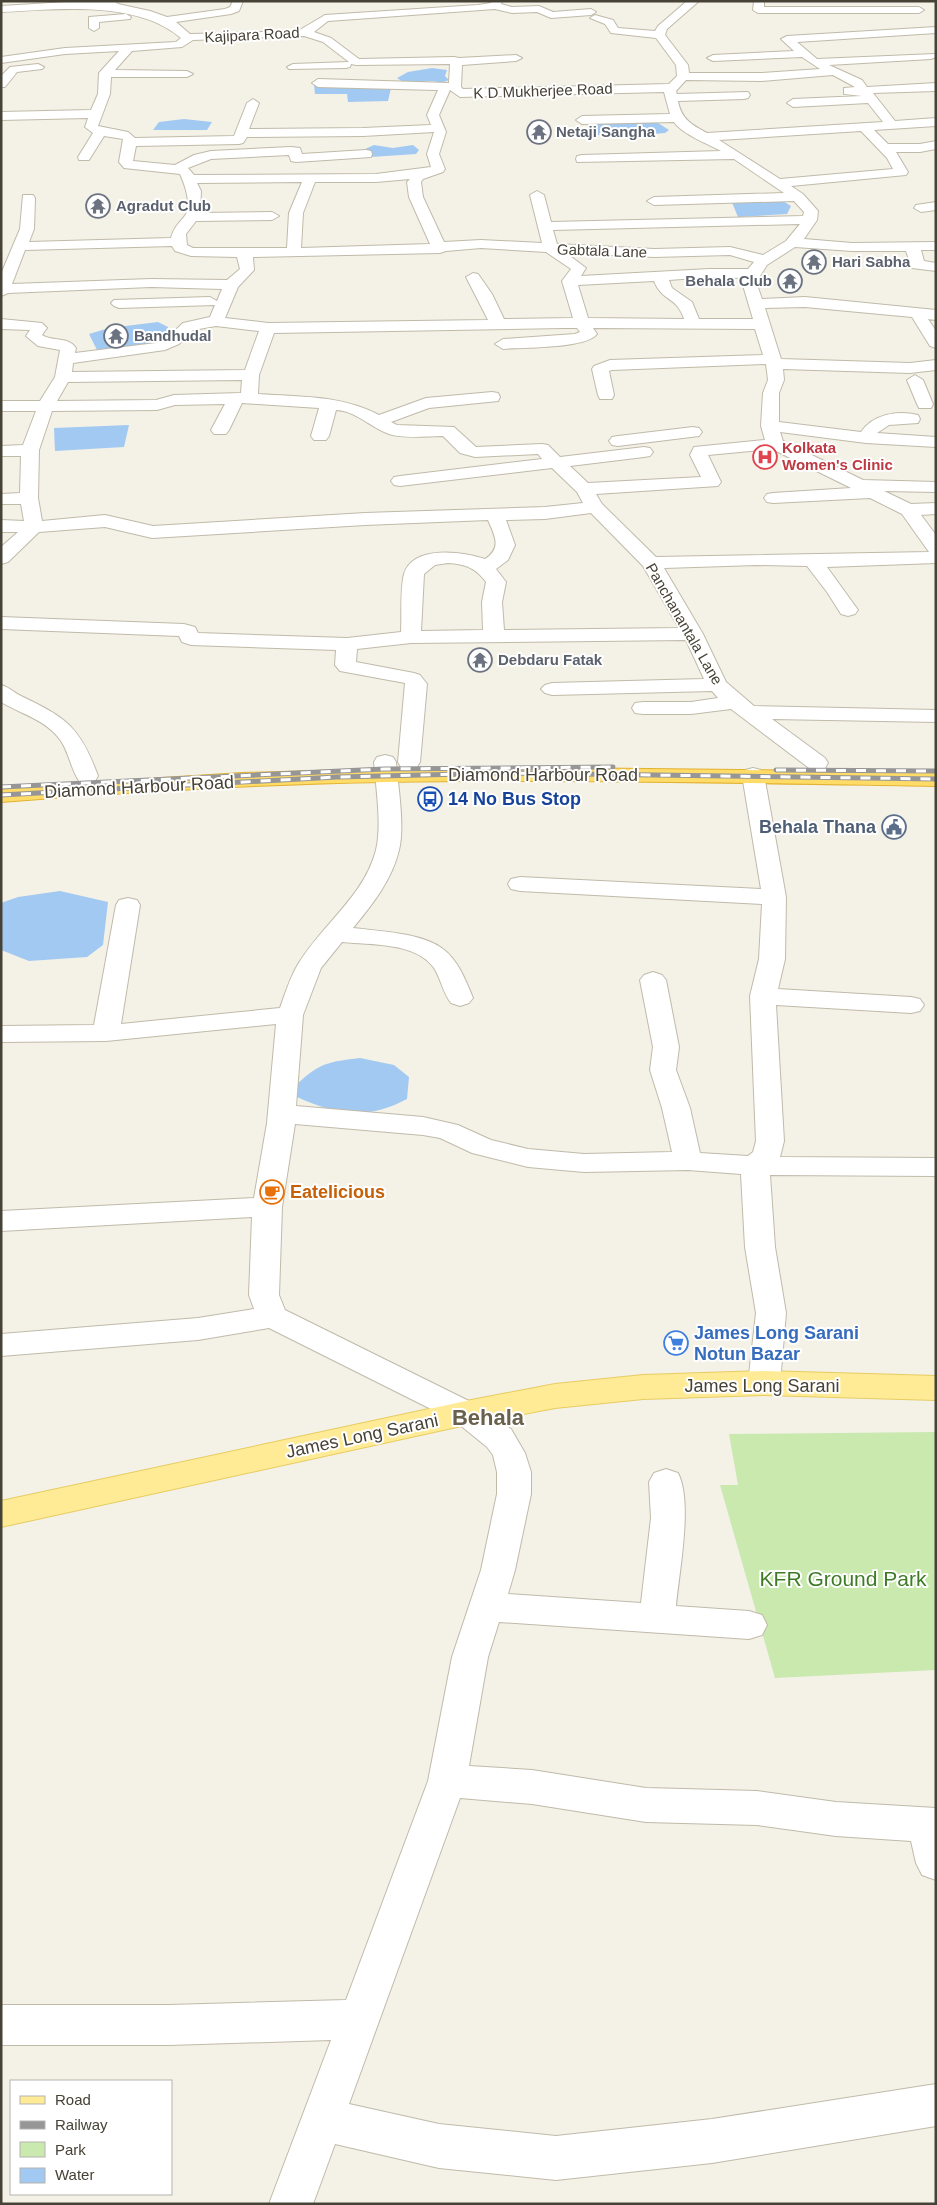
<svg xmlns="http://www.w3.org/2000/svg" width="937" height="2205" font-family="Helvetica,sans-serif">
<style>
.green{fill:#c9e9af}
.water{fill:#a2c9f2}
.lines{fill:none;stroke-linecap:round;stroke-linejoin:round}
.minor-casing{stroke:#c0baa9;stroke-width:2}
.major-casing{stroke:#e7cc62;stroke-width:2}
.highway-casing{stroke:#e1b234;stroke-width:2}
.minor{fill:#fff;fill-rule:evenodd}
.major{fill:#ffeb95;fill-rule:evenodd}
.highway{fill:#ffdb67;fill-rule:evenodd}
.rail-casing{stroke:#969696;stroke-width:5}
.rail{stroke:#fff;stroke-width:3;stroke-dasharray:10;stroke-linecap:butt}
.labels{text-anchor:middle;stroke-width:4;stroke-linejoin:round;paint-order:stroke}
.far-street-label{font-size:15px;fill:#474236;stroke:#fff}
.far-worship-label{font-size:15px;font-weight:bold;fill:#5b616d;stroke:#fff;text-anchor:start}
.far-health-label{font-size:15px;font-weight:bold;fill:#be3a42;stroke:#fff;text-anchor:start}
.street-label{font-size:18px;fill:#474236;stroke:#fff}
.transit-label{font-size:18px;font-weight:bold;fill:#164399;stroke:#fff;text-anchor:start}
.service-label{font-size:18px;font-weight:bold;fill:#4e5e75;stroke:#fff;text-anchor:end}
.food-label{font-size:18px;font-weight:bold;fill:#c56008;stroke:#fff;text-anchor:start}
.shop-label{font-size:18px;font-weight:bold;fill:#366cbe;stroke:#fff;text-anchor:start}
.near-park-label{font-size:21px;fill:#3f7b27;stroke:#fff}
.district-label{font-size:22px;font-weight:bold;fill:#6a614d;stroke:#fff}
</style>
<rect width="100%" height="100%" fill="#f4f1e7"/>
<path class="green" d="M936 1432V1670L775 1678 720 1485H738L729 1434Z"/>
<path class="water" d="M432 68 447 70 445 76 449 80C441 84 437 81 429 81 417 83 407 86 397 78L408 72Z
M314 85 391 88 388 101 348 102 347 94H315Z
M184 119 212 122 207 130H153L159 122Z
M655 121 669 130 665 133 630 136 594 135 588 128 594 122Z
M374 145 393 148 413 145 419 150 416 154 371 157 363 150Z
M778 198 791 206 787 214 738 217 731 200Z
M158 322 168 327V341L99 354 89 334 109 328Z
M129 425 124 447 55 451 54 428Z
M60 891 108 902 103 945 87 957 29 961 1 950V903L18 897Z
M360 1058 394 1065 409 1077 407 1099C368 1120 336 1115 297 1097V1084C321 1062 329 1062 360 1058Z"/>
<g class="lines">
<g class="minor-casing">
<path id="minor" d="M83 1H114L118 4 150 11 167 17 225 9 230 7 233 1H243L239 11 231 14 176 22 190 34 298 31 325 15 478 5 491 3 492 1H502L501 4 512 7 539 6 553 12 591 9 596 12 591 15 551 18 537 12 512 13 495 9 328 21 314 32 331 38 359 59 454 57 459 58 516 55 522 58 516 61 462 65 461 87 463 89 669 84 677 76 676 65 656 38 611 33 605 24 590 18 595 15 613 20 618 28 655 31 658 26 687 1H699L667 29 665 35 688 65 689 73H761L820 69 802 57 713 61 707 58 713 55 794 51 781 39 787 36 936 27V33L797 42 817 59 935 54 936 57 931 59 829 65 862 80 867 87 936 83V91L873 93 895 121 936 118V126L874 130 888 144H920L936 141V149L920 152H896L908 172 906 175 791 186 803 194 818 211 817 220 804 239 852 243 936 242V250H921L924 261 936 263V271L912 268 906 251H852L795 247 767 265 756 282 762 299 805 297 936 310V320L928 319 936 331V348L930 346 912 317 805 307 765 308 781 359 910 363 936 360V370L910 373 783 369 784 380 779 393V422L861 432C873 414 898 410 918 415L920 419 918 423 889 425 877 433 936 437V447L866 443 780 432 783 441 863 480 936 482V492L884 491 911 504 936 503V514L921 515 936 535V563L827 567 858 610 855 614 848 616 841 614 827 592 807 566 757 565 664 568 703 634 726 682 754 706 936 710V722L772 719 825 758 828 763 825 768 817 770 809 768 731 709 691 714H643L635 713 632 708 635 703 643 702H691L718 698 712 691 552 695 545 693 541 689 545 685 552 683 704 679 686 640 411 643 357 649 356 662 414 673 420 675 427 684 420 762 417 767 409 769 401 767 398 762 405 683 340 671 335 665 336 650 191 645 182 642 179 636 1 629V617L184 624 195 627 198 633 347 638 401 632C402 615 400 589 404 574 413 544 464 552 485 559 502 548 495 536 488 520L365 525 152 538 105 527 39 532 8 562 1 564V547L18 532H1V520L24 521 21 504H1V494L20 493 21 456H1V446L23 445 36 411H1V401H40L55 377 60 350 38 346 26 336 30 330 1 329V319L42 323 47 328 42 335C53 342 68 336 76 348L75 353 156 343 167 338 183 323 210 317 215 305 119 308 114 306 111 303 114 300 210 297 217 301 222 289 151 287 8 293 1 296V274L20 229 23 195H33L35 198 34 229 29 242 171 238C173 229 178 224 184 217 193 207 185 185 180 174L124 168 119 162 123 139 104 136 89 160H79L78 157 93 133 85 127 88 118 1 120V112L91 110 98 94 99 73 119 51 65 54 1 63V57L65 48 176 42 181 38C137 0 58 9 1 12V6ZM304 36 323 42 349 62 293 64 287 67 289 69 346 68 350 67 351 64 356 65 450 64 449 83 318 79 312 83 318 87 438 90 427 115 431 125 363 128 249 129 259 103 253 99 247 103 234 136 135 138 128 132 98 126 110 94 111 77H187L193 74 187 71 115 70 132 51 182 47 193 40ZM833 75 855 87 844 88V94L862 96 793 99 787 103 793 107 868 103 883 122 707 133C692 125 681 119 678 101L744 99 748 98 750 95 748 92 677 94 676 91 686 80 761 81ZM450 90 460 97 664 92 670 114 582 116 576 120 582 124 674 122C682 134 708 144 721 151L582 155 577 156 576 159 577 162 734 159 784 193 654 197 647 201 654 205 794 201 804 212 803 216 551 222 544 195 537 191 530 195 542 243 481 240 444 242 423 197 421 182 423 179 443 172 445 169 439 154 446 132 439 115ZM861 131 887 158 893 169 780 179 719 140ZM434 132 427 154 431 167 376 174 194 175 188 168 211 159 289 155 291 161 296 162 371 157 372 154 371 151 366 150 302 154 300 148 291 147 211 151 194 155 175 165 133 161 136 146 239 144 243 143 247 137 363 136ZM410 179 407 182 409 197 430 244 301 248 303 213 315 182H376ZM302 182 289 213 287 248H193L187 245 186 234 196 221 272 220 279 216 272 212 200 213 201 191 197 183ZM800 224 786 241 763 255 730 247 654 249 557 244 553 230ZM172 246 175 251 191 256 237 257 240 269 227 280 151 279 12 284 25 250ZM481 248 546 252 571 269 562 281 573 318 504 319 492 294 478 274 473 273 466 277 488 320 268 323 225 318 238 287 254 270 253 257 440 253 446 251ZM566 253 654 257 730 255 754 262 748 269H709L581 276 586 268ZM709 277 743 278 742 282 753 319H699L692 302 672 288 669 280ZM654 281C663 303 676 295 684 319L588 318 578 285ZM216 326 259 331 245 370 72 372 73 363 165 350 179 344 193 330ZM563 328H577L580 332 575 334 503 339 495 344 503 349C522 347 586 349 597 334L593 328 755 329 763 355 610 360 594 366 592 369 598 395 600 399H612L614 395 609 371 612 370 766 364 768 380 763 393 761 426 765 440 694 447 690 455 701 477 588 483 570 466 644 457 650 456 653 452 650 448 644 447 560 457 548 445 542 444 476 447 454 427 397 425 391 422 429 408 498 401 500 397 498 393 492 392 426 398 379 415C342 395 299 397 258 394L259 375 274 333ZM242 380 241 393 174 395 156 400 57 401 68 382ZM242 403 319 408 311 436 314 440H326L329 436 336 410C356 411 370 427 389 434 404 439 427 436 443 436L460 453 475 457 538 454 542 459 400 476 394 477 391 481 394 485 400 486 552 468 577 492 583 503 545 507 365 513 153 526 105 515 42 521 38 498 39 450 52 411 157 410 175 405 225 404 211 430 214 434H226L229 430ZM772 449 851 488 773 493 767 494 764 498 767 502 773 503 870 498 902 514 929 552 656 557 602 504 596 494 718 486 721 482 708 455ZM591 513 643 566 679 628 504 630 502 602 506 582 496 569 508 560 515 545 506 520 545 519ZM448 563C465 564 476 568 486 582L482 602 483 630 421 631 424 574 435 565Z
M754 1H764V7H919L924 10 919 13H758L753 10Z
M126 14 131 17 130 19 99 22V28L94 31 89 28V17Z
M38 64 44 67 42 69 17 72 5 87H1V76L10 67Z
M936 202V210L921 212 914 208 916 205Z
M915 375 923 380 933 404 931 408H919L917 404 907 380Z
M693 427 699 428 702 432 699 436 618 446 612 445 609 441 612 437 618 436Z
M1 685C9 687 13 692 21 696 67 718 80 727 98 776L95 781 87 783 79 781C71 769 69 753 61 741 47 720 21 714 1 702Z
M385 755 393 757 396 762C398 786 405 827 399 850 392 880 372 905 353 928 378 931 423 933 443 949 458 960 466 981 473 998L469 1003 460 1006 451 1003C443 993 441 979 434 968 416 942 370 945 342 942L321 968 303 1015 296 1106 423 1117 458 1125 491 1140 528 1149 584 1154 672 1152 662 1108 650 1070 653 1047 640 980 644 975 653 972 662 975 666 980 679 1047 676 1070 690 1108 700 1153 748 1156 753 1152 756 1141 750 996 759 959 762 904 520 891 511 889 508 884 511 879 520 877 761 889 742 775 745 770 753 768 761 770 764 775 786 897 785 959 778 989 911 997 920 999 924 1005 920 1011 911 1013 776 1005 784 1141 780 1157 936 1158V1176L770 1175 775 1247 786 1313 780 1383 775 1391 764 1395 753 1391 748 1383 756 1313 745 1247 741 1174 688 1170 584 1172 528 1167 472 1153 440 1138 423 1135 295 1124 282 1207 279 1295 285 1310 477 1405 511 1429 525 1453 531 1472V1494L515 1570 508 1594 641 1603 651 1518 649 1482 654 1473 666 1469 678 1473C693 1502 679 1572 676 1606L749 1611 762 1615 767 1625 762 1635 749 1639 499 1622 488 1657 469 1766 532 1770 646 1788 757 1791 836 1802 936 1808V1880L922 1875 916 1863 911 1841 836 1836 757 1825 646 1822 532 1804 460 1798 349 2104 439 2124 556 2136 712 2119 936 2084V2126L712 2163 556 2180 439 2168 335 2144 313 2204H269L331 2040 169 2045H1V2005H169L346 2000 428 1781 452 1657 481 1570 497 1494V1472L493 1455 487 1447 455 1421 269 1328 198 1340 1 1356V1334L198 1318 254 1309 249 1295 252 1217 1 1231V1211L254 1198 267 1123 276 1024 106 1041 1 1042V1026L94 1025 116 905 119 900 128 898 137 900 140 905 121 1024 280 1008C285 994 290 978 297 966 321 925 364 897 376 850 382 825 376 788 374 762L377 757Z"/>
</g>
<g class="major-casing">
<path id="major" d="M764 1371 936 1376V1400L764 1395 643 1399 555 1408 466 1425 1 1527V1501L466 1401 555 1384 643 1375Z"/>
</g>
<g class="highway-casing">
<path id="highway" d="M455 767 936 772V786C753 783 569 779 386 782 258 784 129 792 1 802V788L242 773Z"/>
</g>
<use href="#minor" class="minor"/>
<use href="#major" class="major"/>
<use href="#highway" class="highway"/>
<g class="rail-casing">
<path id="rail" d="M776 770 936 771
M1 787 384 769 613 767
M1 795 337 777 507 773 936 779"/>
</g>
<use href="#rail" class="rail"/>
</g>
<defs>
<g id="temple-ring" transform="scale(1.25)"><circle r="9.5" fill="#fff" stroke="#6b7280" stroke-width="1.5"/><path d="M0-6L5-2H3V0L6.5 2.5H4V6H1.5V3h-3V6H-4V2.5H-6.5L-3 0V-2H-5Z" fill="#6b7280"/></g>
<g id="hospital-ring" transform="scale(1.25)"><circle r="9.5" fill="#fff" stroke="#e0444e" stroke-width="1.5"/><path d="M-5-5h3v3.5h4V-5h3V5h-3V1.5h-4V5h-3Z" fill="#e0444e"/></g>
<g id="bus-ring" transform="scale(1.25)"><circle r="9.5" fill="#fff" stroke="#1a4fb4" stroke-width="1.5"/><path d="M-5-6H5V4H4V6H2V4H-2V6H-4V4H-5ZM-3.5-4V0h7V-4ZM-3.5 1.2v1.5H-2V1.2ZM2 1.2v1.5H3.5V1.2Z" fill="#1a4fb4"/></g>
<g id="civic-ring" transform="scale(1.25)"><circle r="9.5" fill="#fff" stroke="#5c6f8a" stroke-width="1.5"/><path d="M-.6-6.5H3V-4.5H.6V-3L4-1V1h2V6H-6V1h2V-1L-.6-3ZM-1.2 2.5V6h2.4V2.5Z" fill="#5c6f8a"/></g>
<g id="cafe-ring" transform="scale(1.25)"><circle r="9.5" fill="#fff" stroke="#e8710a" stroke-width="1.5"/><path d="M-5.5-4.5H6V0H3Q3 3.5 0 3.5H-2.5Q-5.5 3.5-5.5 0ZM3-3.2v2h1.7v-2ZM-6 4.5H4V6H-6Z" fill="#e8710a"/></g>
<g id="supermarket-ring" transform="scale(1.25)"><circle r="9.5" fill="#fff" stroke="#3f7fe0" stroke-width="1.5"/><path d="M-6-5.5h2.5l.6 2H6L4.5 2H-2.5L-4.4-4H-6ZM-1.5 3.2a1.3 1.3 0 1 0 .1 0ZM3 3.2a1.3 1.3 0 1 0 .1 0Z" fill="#3f7fe0"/></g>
</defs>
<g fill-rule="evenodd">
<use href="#temple-ring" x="539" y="132"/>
<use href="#temple-ring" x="98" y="206"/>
<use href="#temple-ring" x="814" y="262"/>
<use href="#temple-ring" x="790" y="281"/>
<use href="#temple-ring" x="116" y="336"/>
<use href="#hospital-ring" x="765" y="457"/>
<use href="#temple-ring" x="480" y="660"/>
<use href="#bus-ring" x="430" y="799"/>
<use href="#civic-ring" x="894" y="827"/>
<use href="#cafe-ring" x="272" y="1192"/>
<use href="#supermarket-ring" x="676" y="1343"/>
</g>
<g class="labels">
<g class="far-street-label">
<text transform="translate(252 35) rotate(-3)" y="5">Kajipara Road</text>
<text transform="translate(543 91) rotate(-2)" y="5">K D Mukherjee Road</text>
<text transform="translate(602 251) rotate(2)" y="5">Gabtala Lane</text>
<text transform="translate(684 624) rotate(60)" y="5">Panchanantala Lane</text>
</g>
<g class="far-worship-label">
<text x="556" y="137">Netaji Sangha</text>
<text x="116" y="211">Agradut Club</text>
<text x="832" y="267">Hari Sabha</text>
<text x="772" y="286" text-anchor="end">Behala Club</text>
<text x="134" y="341">Bandhudal</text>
<text x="498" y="665">Debdaru Fatak</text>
</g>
<g class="far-health-label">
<text x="782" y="453">Kolkata<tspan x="782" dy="17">Women's Clinic</tspan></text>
</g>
<g class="street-label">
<text x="543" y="781">Diamond Harbour Road</text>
<text transform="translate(139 787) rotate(-3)" y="6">Diamond Harbour Road</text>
<text x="762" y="1392">James Long Sarani</text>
<text transform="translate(362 1436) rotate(-12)" y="6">James Long Sarani</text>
</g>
<g class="transit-label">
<text x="448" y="805">14 No Bus Stop</text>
</g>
<g class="service-label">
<text x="876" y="833">Behala Thana</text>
</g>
<g class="food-label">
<text x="290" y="1198">Eatelicious</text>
</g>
<g class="shop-label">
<text x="694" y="1339">James Long Sarani<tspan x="694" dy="21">Notun Bazar</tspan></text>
</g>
<g class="near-park-label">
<text x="843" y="1586">KFR Ground Park</text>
</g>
<g class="district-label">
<text x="488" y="1425">Behala</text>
</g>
</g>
<rect width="937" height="2205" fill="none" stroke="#474236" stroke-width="5"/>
<rect x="10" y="2080" width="162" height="115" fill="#ffffff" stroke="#b5b3af"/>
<rect x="20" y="2096" width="25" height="8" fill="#ffeb95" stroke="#b5b3af"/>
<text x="55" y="2105" font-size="15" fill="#474236">Road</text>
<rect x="20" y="2121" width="25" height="8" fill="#969696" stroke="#b5b3af"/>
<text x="55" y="2130" font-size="15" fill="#474236">Railway</text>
<rect x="20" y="2142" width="25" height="15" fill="#c9e9af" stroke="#b5b3af"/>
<text x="55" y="2155" font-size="15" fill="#474236">Park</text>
<rect x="20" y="2168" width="25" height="15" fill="#a2c9f2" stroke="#b5b3af"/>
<text x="55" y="2180" font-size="15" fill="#474236">Water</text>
</svg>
